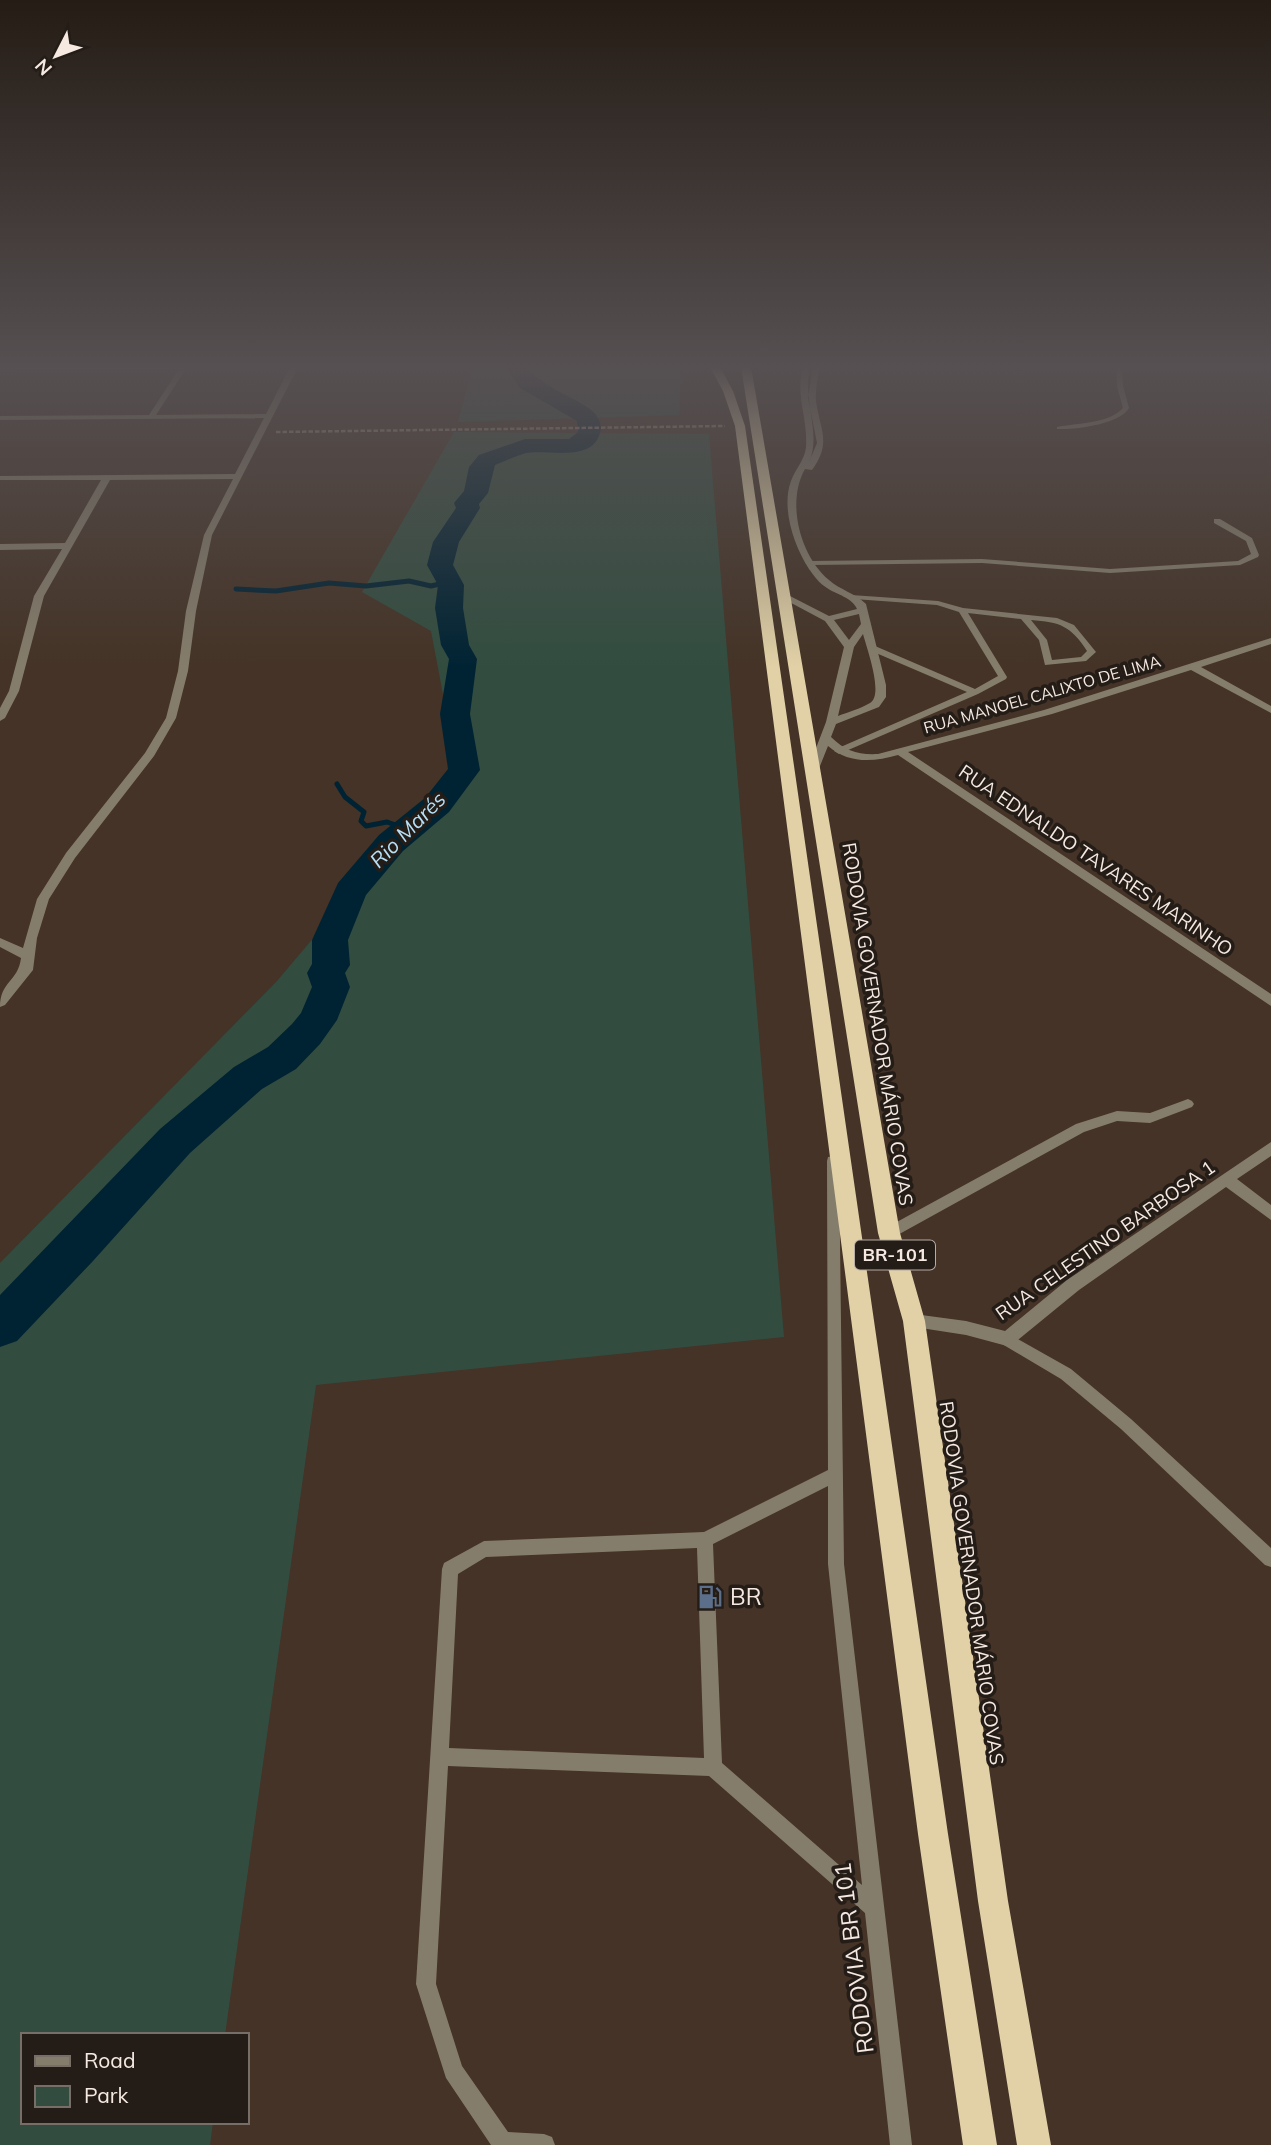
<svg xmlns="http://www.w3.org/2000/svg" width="1271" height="2145" font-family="Mulish,sans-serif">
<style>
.green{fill:#324d40}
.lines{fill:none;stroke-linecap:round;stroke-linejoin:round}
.stream{stroke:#002333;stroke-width:5}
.river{fill:#002333;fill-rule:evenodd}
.path{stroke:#9c8e83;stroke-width:2.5;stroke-dasharray:4.5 2;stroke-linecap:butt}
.service{fill:#857d6b;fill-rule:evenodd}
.minor{fill:#857d6b;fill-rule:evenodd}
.trunk{fill:#e2d1a7;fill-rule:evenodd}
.labels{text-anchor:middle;stroke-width:7;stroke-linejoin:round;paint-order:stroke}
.far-street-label{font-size:16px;fill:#f5e9e1;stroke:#241c17}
.shield{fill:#241c17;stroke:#b6aca4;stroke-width:2}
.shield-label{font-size:18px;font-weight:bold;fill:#f5e9e1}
.street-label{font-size:19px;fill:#f5e9e1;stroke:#241c17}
.water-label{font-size:21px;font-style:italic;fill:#b5e0f8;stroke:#241c17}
.near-poi-label{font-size:23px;fill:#f5e9e1;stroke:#241c17;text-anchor:start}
.near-street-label{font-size:23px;fill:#f5e9e1;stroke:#241c17}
</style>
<rect width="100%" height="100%" fill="#443326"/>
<path class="green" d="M473 367H681L679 415 458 422Z
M454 432 709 434 784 1337 316 1385 225 2035H23V2122H213L210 2145H0V1263L277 981 457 768 431 631 362 592Z"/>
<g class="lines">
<path class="stream" d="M236 589 276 591 329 583 366 586 409 581 431 586 448 582
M337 784 345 797 364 812 361 821 366 826 387 822 407 829"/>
<path class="river" d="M506 367H527C543 388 569 394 590 409 597 414 603 424 600 433 592 463 547 449 526 453 516 456 505 461 495 465L488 493 479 504 480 508 459 542 453 565 464 585 463 608 469 645 477 659 470 714 480 770 449 812 403 851 366 895 348 940 350 965 345 973 350 987 337 1020 320 1044 296 1069 262 1089 190 1153 93 1261 17 1341 0 1347V1295L160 1129 234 1067 268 1047 292 1024 301 1013 312 987 307 973 312 964V940L338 883 379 835 425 798 448 769 440 714 449 659 441 645 435 608 438 585 427 565 433 542 456 508 454 503 464 491 469 467 479 455 525 439H569L578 432 577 421 520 388Z"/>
<path class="path" d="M276 432 725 426"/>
<path class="service" d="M1116 367H1122L1123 386 1129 408C1120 424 1075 430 1057 429V427C1076 423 1109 424 1123 408L1117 386Z
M1214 519H1220L1252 538 1259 555 1258 557 1240 565 1110 573 982 563 810 565 806 563 810 561 982 559 1110 569 1238 561 1251 554 1246 541 1214 523Z
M851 595 938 601 963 608 1057 618 1074 625 1096 652 1086 661 1045 665 1039 640 1021 619 968 613 1007 677 1006 679 978 694 839 754 834 751 836 749 967 692 869 650V646H875L975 689 998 676 959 612 937 605 854 599H851ZM1031 620C1060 622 1071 626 1087 651L1081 657 1052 660 1047 640Z
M1188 1099 1192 1101 1194 1104 1192 1107 1150 1123 1117 1121 1084 1132 894 1237 889 1239 884 1237 882 1233 884 1229 1076 1124 1117 1111 1150 1113Z
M833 1156 838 1157 839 1161 844 1564 912 2145H890L865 1913 709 1776 448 1766 436 1984 462 2066 508 2132 544 2134 552 2137 555 2145H491L446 2078 416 1984 442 1569 444 1563 484 1541 704 1532 828 1470 827 1161 828 1157ZM828 1486V1564L862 1885 722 1763 713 1544ZM697 1548 704 1758 449 1748 458 1574 486 1557Z
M1007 1333 1071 1369 1131 1419 1271 1548V1567L1265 1565 1121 1429 1061 1379 1002 1344 1000 1339 1002 1334Z"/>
<path class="minor" d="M0 367H187L156 415 266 414 290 367H298L212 535 196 611 188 671 176 718 154 756 75 858 49 899 37 938 33 970 5 1005 0 1007C0 981 18 982 21 958L0 947V938L23 948 37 899 66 853 145 753 166 718 178 671 186 611 204 535 233 479 110 480 44 596 19 691 5 718 0 721V708L9 691 34 596 62 549 0 550V544L65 543 101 480H0V476L235 474 264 418 0 420V416L149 415 179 369 0 370Z
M803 367H810C802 401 822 434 809 462L817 443 808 398 813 367H820C818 378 815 390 816 401 820 431 832 442 812 470L805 469C786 502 800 556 829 580 840 590 855 593 866 604L886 685V697L879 707 836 724 831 737C845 751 858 755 878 754L1044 710 1271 638V644L1201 667 1271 706V713L1191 670 1052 714 908 752 1271 994V1006L898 755C873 762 849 764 828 746L818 771H810L808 769 826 722 844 647 825 621 780 597 788 595 829 616 857 609C852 597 837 595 827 588 819 583 814 576 809 569 794 546 781 508 791 481 795 469 805 460 806 447 808 418 795 396 803 367ZM859 614 861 624 849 640 834 620ZM863 634C867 649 884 695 870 703 860 709 848 712 838 716L854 647Z
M1271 1142V1156L1237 1179 1271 1205V1220L1226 1187 1079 1290 1013 1344 1007 1346 966 1335 908 1326 906 1321 908 1316 914 1314 966 1321 1005 1331 1067 1280Z"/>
<path class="trunk" d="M710 367H720L733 391 745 426 948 1834 997 2145H963L918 1834 735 426 723 391Z
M741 367H751L900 1233 925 1321 1008 1901 1051 2145H1017L978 1901 903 1321 878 1233Z"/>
</g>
<linearGradient id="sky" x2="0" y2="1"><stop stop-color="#251c15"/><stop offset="0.55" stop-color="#565052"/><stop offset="1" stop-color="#565052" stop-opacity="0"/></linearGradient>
<rect width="1271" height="667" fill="url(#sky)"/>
<defs>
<g id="fuel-bare" transform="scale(1.89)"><path d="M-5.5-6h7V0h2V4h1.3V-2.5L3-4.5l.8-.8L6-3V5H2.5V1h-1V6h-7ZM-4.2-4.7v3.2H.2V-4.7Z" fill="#5c6f8a" stroke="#241c17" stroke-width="2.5" paint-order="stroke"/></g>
</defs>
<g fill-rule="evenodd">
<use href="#fuel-bare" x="710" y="1597"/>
</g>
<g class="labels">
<g class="far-street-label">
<text transform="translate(1042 694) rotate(-16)" y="6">RUA MANOEL CALIXTO DE LIMA</text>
</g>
<rect class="shield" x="855" y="1240.5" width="80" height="29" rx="5"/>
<g class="shield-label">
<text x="895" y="1261">BR-101</text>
</g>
<g class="street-label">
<text transform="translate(1096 860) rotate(34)" y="7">RUA EDNALDO TAVARES MARINHO</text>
<text transform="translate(878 1024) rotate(81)" y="7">RODOVIA GOVERNADOR MÁRIO COVAS</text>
<text transform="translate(1105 1240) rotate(-35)" y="7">RUA CELESTINO BARBOSA 1</text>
<text transform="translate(972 1583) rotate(82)" y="7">RODOVIA GOVERNADOR MÁRIO COVAS</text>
</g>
<g class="water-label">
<text transform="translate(408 830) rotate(-45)" y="7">Rio Marés</text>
</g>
<g class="near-poi-label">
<text x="730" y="1605">BR</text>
</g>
<g class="near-street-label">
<text transform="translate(854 1958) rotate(-97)" y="8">RODOVIA BR 101</text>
</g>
</g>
<rect x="21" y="2033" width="228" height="91" fill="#241c17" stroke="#786e68" stroke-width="2"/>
<rect x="35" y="2056" width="35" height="10" fill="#857d6b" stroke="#786e68" stroke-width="2"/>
<text x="84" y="2068" font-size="21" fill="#f5e9e1">Road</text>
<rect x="35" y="2086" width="35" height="21" fill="#324d40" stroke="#786e68" stroke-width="2"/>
<text x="84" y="2103" font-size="21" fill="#f5e9e1">Park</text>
<g transform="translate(56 56) rotate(228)" stroke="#241c17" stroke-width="5" paint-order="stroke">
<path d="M0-5L12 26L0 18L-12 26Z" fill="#f5e9e1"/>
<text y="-10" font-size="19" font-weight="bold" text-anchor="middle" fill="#f5e9e1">N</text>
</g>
</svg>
